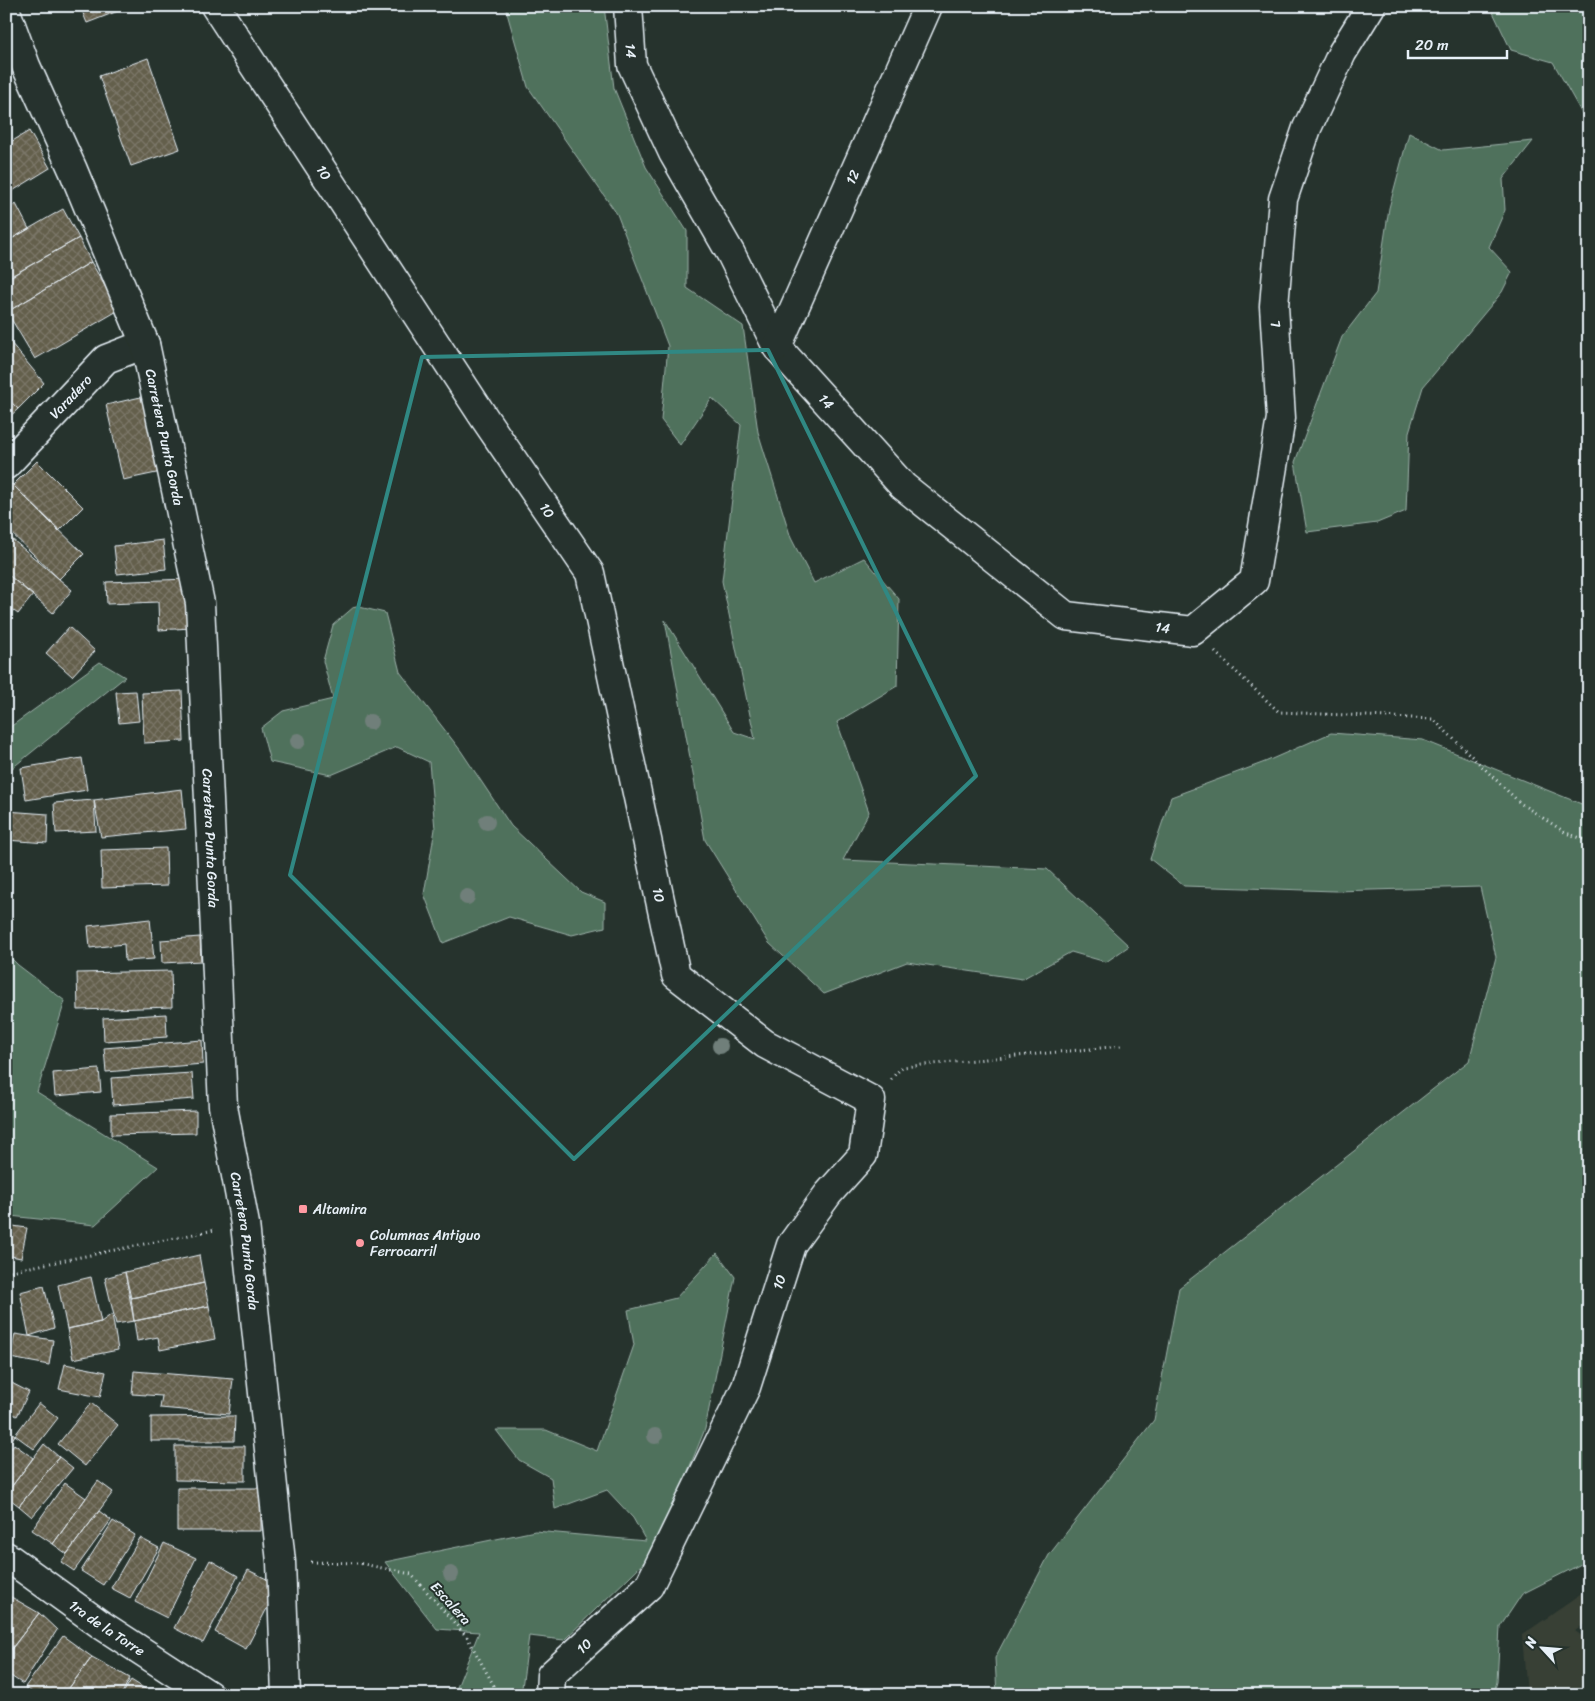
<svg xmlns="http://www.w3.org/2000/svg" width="1595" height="1701" font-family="Sriracha,sans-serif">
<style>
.built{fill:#394036}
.grass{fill:#50715b;stroke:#9cb1aa}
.building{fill:url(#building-cross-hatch);stroke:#e8f1f8}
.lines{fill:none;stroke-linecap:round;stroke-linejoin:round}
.minor-casing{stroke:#e8f1f8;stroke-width:31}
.secondary-casing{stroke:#e8f1f8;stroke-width:31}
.path{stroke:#e8f1f8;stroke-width:3;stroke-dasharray:1 4;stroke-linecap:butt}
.minor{stroke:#26332d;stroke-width:28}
.secondary{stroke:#26332d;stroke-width:28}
.tree{fill:#6f7f7a}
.marked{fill:none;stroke:#308883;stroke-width:4;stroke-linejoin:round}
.poi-dot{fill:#ff9aa2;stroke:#26332d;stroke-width:2}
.labels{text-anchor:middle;stroke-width:4;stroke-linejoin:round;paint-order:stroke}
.street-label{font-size:14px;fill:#e8f1f8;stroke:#26332d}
.poi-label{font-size:14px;fill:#e8f1f8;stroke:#26332d;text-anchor:start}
</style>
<defs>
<pattern id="building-cross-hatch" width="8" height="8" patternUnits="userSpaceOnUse" patternTransform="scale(1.25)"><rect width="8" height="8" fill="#645e4c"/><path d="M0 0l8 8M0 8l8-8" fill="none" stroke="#7a7667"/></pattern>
</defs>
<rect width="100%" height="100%" fill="#26332d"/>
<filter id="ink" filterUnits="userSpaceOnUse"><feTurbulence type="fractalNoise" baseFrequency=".02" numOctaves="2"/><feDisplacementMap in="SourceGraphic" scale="10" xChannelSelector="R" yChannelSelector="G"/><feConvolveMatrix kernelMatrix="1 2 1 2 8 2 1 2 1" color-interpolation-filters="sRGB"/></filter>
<g filter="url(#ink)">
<path class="built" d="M1589 1589V1621L1575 1631 1589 1641V1695H1527L1522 1635Z"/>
<path class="grass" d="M505 6H604L614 88 646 167 687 231V288L743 326 758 432 791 538 814 583 864 558 899 599 897 686 837 722 869 812 843 860 1047 869 1129 946 1106 962 1071 952 1022 979 907 962 824 994 769 943 705 840 665 620 734 732 755 739 722 581 741 425 712 398 680 445 661 420 668 346 617 214 528 87Z
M1490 6H1589V119H1585L1553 62 1511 50Z
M1409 133 1443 150 1533 141 1503 179 1505 210 1489 247 1512 272 1502 292 1423 387 1409 432 1406 511 1377 523 1307 532 1295 462 1342 337 1376 293 1389 208Z
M355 606 385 613 400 672 461 751 511 826 581 892 605 902V927L572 935 509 917 443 943 424 894 435 829 429 762 397 747 331 775 270 762 261 728 283 711 333 699 323 661 333 625Z
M100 662 125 677 6 773V730Z
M1331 733 1423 740 1589 807V1560L1522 1594 1500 1627 1497 1682 1493 1695H997L995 1658 1049 1555 1154 1420 1179 1288 1469 1061 1496 957 1480 887 1335 891 1184 886 1150 859 1171 797 1265 762Z
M6 953 18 965 65 1001 37 1092 158 1167 95 1225 10 1216 6 1211Z
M717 1253 735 1277 705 1429 673 1508 664 1543 564 1640 529 1636 521 1695H454L479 1632 437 1629 385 1562 535 1531 646 1541 633 1518 607 1490 555 1509 551 1478 519 1460 496 1430H546L597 1451 634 1345 628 1310 676 1298Z"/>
<path class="building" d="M80 6H131L87 23Z
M148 58 180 149 131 166 99 76Z
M29 131 50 168 6 195V145Z
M16 204 29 229 6 242V209Z
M63 209 79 238 6 279V242Z
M79 238 91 262 7 312 6 279Z
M91 262 119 310 35 359 7 312Z
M6 337 44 383 18 409 6 397Z
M145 396 161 472 123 480 106 405Z
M6 397 18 409 6 420Z
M37 461 83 507 59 531 13 485Z
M8 483 13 485 84 554 59 579 6 528V485Z
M6 534 72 590 53 613 6 573Z
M163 540 166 569 117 574 114 546Z
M6 573 33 595 18 614 6 605Z
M189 579 191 628 159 630 158 602 107 604 106 582Z
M69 627 95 651 72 676 46 653Z
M136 691 139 721 119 723 116 692Z
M182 691 184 741 144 743 142 693Z
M82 758 87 790 26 800 21 768Z
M182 789 186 829 101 837 94 800Z
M94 800 96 831 56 833 54 803Z
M6 811 48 814 47 843 6 840Z
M166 848 167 886 102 888 101 850Z
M150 919 154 959 125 961 124 944 90 948 88 926Z
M200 937 201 961 162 963 161 940Z
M171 971 172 1007 78 1010 77 973Z
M166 1014 167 1037 104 1041 103 1018Z
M202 1040 203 1064 106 1072 104 1048Z
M99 1069 101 1092 55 1096 53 1073Z
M192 1073 194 1099 113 1105 111 1078Z
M196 1111V1133L111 1135V1114Z
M6 1225 27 1228 21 1258 6 1255Z
M199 1255 204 1283 131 1298 125 1272Z
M125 1272 134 1321 116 1324 105 1278Z
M91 1277 101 1322 67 1329 58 1285Z
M204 1283 209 1306 134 1321 131 1298Z
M44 1286 54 1328 29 1336 20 1292Z
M209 1306 215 1339 160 1350 158 1337 137 1341 134 1321Z
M112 1314 118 1350 73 1359 67 1329 101 1322Z
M15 1334 53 1340 49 1365 10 1358Z
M65 1364 106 1372 100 1397 59 1389Z
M134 1371 233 1379 229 1414 160 1408 162 1396 132 1394Z
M6 1380 29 1392 17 1416 6 1410Z
M39 1403 58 1418 34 1449 15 1435Z
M91 1403 118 1425 85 1466 58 1444Z
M235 1416 234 1441H151V1417Z
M6 1429 15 1435 6 1450Z
M14 1444 33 1458 6 1494V1455Z
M44 1444 59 1457 19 1506 6 1496V1494Z
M175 1446H245V1481L175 1480Z
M59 1457 73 1468 32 1517 19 1506Z
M98 1481 113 1492 67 1554 53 1544Z
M65 1483 86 1498 53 1544 32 1530Z
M177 1488H261V1531H177Z
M99 1511 111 1520 74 1571 61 1562Z
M113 1521 135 1535 103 1585 81 1571Z
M140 1538 159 1548 130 1598 111 1588Z
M164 1543 196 1558 167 1618 135 1602Z
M210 1560 238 1576 203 1643 174 1628Z
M248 1570 279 1585 246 1649 215 1632Z
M6 1594 39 1613 6 1656Z
M39 1613 57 1630 23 1684 6 1673V1656Z
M63 1636 92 1657 64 1695H36L25 1687Z
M92 1657 130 1678 121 1695H80L69 1688Z
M131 1680 155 1695H122Z"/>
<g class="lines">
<g class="minor-casing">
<g id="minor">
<path id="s1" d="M215 6 485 419 590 573 676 975 765 1044 871 1100 863 1155 828 1194 791 1245 746 1387 649 1586 551 1675 550 1695"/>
<path id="s2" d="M628 6 632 65 673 153 731 254 777 347 903 486 1066 616 1193 631 1254 581 1281 418 1274 306 1283 199 1307 128 1342 53 1371 6"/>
<path id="s3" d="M777 347 928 6"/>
<path id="s4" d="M6 465 106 359 145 344"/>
<path id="s5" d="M6 1556 100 1624 209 1695"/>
</g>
</g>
<g class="secondary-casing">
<g id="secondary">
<path id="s6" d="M6 11 26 66 73 170 145 344 200 603 223 1106 245 1224 281 1562 286 1695"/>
</g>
</g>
<path class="path" d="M1215 652 1279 712 1433 719 1520 803 1566 833 1589 841
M891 1079 902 1067 1121 1046
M6 1272 214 1230
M311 1562 358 1563 411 1574 467 1637 499 1695"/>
<use href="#minor" class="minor"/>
<use href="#secondary" class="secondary"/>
</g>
<g class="tree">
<circle cx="370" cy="722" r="8"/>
<circle cx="298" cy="741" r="8"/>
<circle cx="487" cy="822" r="8"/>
<circle cx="467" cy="897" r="8"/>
<circle cx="720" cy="1046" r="8"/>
<circle cx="655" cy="1436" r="8"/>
<circle cx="451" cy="1574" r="8"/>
</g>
</g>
<path class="marked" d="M768 350 976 776 574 1159 290 875 422 357Z"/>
<g class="poi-dot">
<rect x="298" y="1204" width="10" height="10" rx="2.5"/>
<circle cx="360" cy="1243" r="5"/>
</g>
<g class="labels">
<g class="street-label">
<text dy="5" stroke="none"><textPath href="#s2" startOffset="45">14</textPath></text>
<text dy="5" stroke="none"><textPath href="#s1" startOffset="199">10</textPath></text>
<text dy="5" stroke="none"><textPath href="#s3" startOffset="186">12</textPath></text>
<text transform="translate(1275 324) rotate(-94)" y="5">L</text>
<text dy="5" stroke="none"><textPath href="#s4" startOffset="94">Varadero</textPath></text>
<text dy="5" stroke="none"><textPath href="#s2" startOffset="450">14</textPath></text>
<text dy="5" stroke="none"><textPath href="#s6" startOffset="456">Carretera Punta Gorda</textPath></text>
<text dy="5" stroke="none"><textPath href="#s1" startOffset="604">10</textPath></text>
<text dy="5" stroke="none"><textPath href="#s2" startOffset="870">14</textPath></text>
<text dy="5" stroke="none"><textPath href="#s6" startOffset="861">Carretera Punta Gorda</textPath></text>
<text dy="5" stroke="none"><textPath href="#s1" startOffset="1009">10</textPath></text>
<text dy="5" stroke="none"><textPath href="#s6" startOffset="1266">Carretera Punta Gorda</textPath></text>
<text transform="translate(779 1282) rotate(-72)" y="5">10</text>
<text transform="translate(451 1603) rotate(48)" y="5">Escalera</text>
<text dy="5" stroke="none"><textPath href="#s5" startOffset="124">1ra de la Torre</textPath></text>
<text transform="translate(584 1646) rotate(-43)" y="5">10</text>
</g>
<g class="poi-label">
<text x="313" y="1214">Altamira</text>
<text x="370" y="1240">Columnas Antiguo<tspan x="370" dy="16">Ferrocarril</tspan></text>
</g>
</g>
<rect width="1595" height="1701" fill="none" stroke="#26332d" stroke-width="25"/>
<rect x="12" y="12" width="1570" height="1676" fill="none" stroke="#e8f1f8" stroke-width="2" filter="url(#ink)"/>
<g transform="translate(1542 1648) rotate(296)" stroke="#26332d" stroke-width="4" paint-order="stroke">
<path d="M0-4L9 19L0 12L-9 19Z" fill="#e8f1f8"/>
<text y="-8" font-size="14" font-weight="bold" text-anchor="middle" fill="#e8f1f8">N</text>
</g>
<path d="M1408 50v8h99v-8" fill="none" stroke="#e8f1f8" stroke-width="2.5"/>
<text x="1415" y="50" font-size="15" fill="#e8f1f8" stroke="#26332d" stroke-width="4" paint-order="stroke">20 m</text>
</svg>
